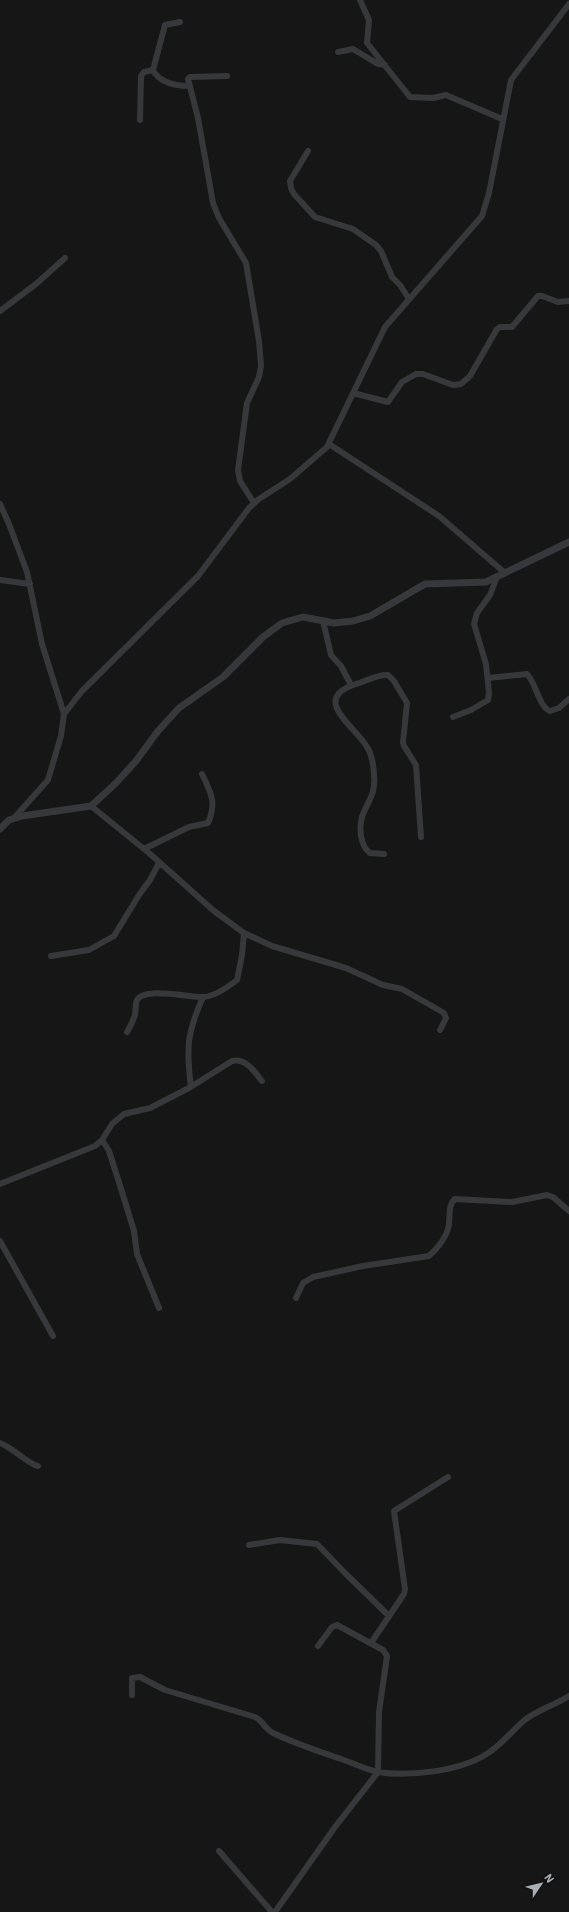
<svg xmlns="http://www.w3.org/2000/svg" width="569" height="1912" font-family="'IBM Plex Sans',sans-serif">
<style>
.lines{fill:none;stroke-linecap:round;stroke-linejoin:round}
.minor{stroke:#37383c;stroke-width:6}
.tertiary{stroke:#37383c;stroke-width:7}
</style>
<rect width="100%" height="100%" fill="#161617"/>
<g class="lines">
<path class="minor" d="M360 0 369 20 367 43 410 97 433 98 446 95 502 119
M180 22 165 25 153 70C159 83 177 86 189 86
M338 52 353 49 378 64 385 65
M227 76 190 77 188 79 198 118 213 203 219 218 246 263 259 341 261 366 259 377 247 403 238 470 240 481 254 503
M140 120 141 76 144 72 153 70
M308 151 290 181 291 188 294 194 315 217 353 229 376 245 381 251 392 277 400 285 409 299
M0 311 36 284 65 258
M353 393 388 402 402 382 416 374H423L453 385 461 384 470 376 497 329 500 327H512L538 296H542L558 302 569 301
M329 444 439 516 505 573
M0 504 9 524 27 572 42 644 64 714 61 736 48 780 14 818
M0 580 30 584
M323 621 331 655 341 666 351 685
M488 678 527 674C536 683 539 707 550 711L559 708 569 699
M64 714 82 691 198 576 249 508 259 499 290 479 327 447 385 327 482 216 489 193 511 80 569 4
M453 717 471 710 488 700 489 693 486 664 474 624 477 613 490 595 497 577
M91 806 149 853 214 911 244 933 272 946 346 968 383 985 402 989 444 1013 446 1018 440 1030
M144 849 189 827 208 823C217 802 211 793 202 774
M384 854 370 853C360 846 359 828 362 817 367 802 376 795 374 776 374 768 372 754 367 747 356 727 309 699 356 684 366 681 378 674 388 675L394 681 407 703 403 742 404 746 416 765 421 837
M51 956 89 950 114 936 139 895 150 880 159 863
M127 1032C130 1027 133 1021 135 1015 136 1011 135 1004 137 1000 145 986 191 998 204 997 215 996 228 987 237 980L242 955 244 933
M191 1087C186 1048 187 1033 203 997
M102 1140 109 1151 118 1179 134 1231 137 1254 159 1308
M0 1184 95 1146 102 1140 112 1124 124 1114 150 1108 189 1088 232 1061C246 1058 254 1071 262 1081
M0 1241 53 1336
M296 1298 303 1283 313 1277 363 1266 429 1256C436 1250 445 1239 448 1229 451 1220 447 1205 455 1199L512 1202 547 1195 553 1197 569 1211
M0 1443C14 1448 27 1464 38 1466
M249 1545 280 1540 317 1544 345 1573 388 1615
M371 1643 404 1594 405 1589 394 1511 448 1477
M132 1695V1678L140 1677 165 1690 255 1717C263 1721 265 1729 273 1733 296 1744 320 1752 344 1760 355 1764 367 1770 378 1772 409 1777 459 1771 485 1755 501 1746 512 1730 526 1719 540 1709 555 1705 569 1696
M219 1851 272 1912
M275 1912 335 1827 378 1772 379 1712 387 1656 383 1650 337 1625 332 1627 318 1646"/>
<path class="tertiary" d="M0 829 9 820 22 816 91 806 116 783 136 761 158 731 179 708 223 677 263 637 282 623 303 617 334 623 353 621 370 616 425 584 486 582 569 542"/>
</g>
<g transform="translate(541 1884) rotate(55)" stroke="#111112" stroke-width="3" paint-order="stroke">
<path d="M0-3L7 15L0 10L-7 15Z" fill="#a9aeb5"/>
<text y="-6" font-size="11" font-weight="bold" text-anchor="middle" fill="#a9aeb5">N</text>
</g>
</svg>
